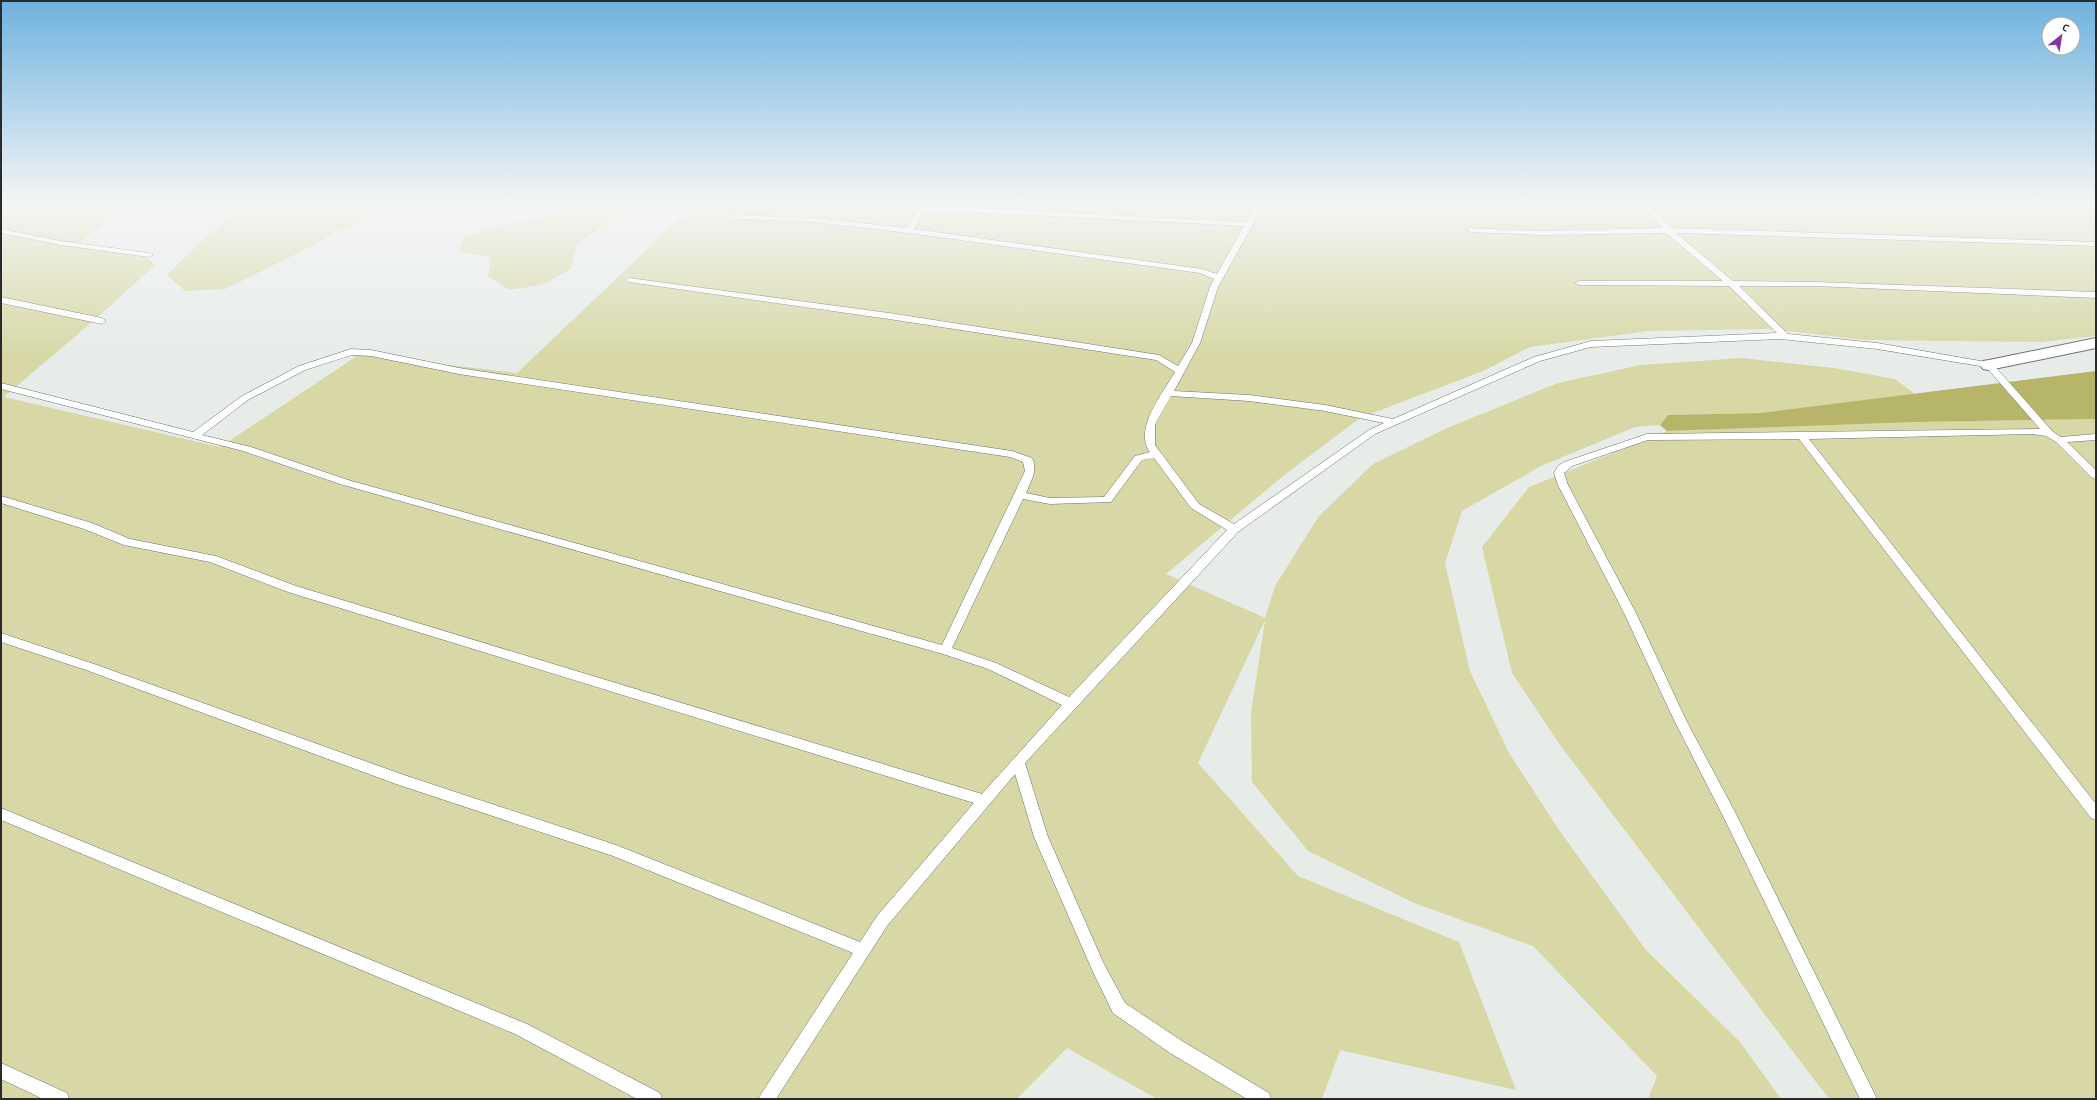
<svg xmlns="http://www.w3.org/2000/svg" width="2097" height="1100" font-family="'Alegreya Sans',sans-serif">
<style>
.green{fill:#d7d8a6}
.forest{fill:#b6b56a}
.lines{fill:none;stroke-linecap:round;stroke-linejoin:round}
.lane-casing{stroke:#6c706e;stroke-width:1}
.street-casing{stroke:#6c706e;stroke-width:2}
.lane{fill:#fff;fill-rule:evenodd}
.street{fill:#fff;fill-rule:evenodd}
</style>
<rect width="100%" height="100%" fill="#e7ece9"/>
<path class="green" d="M1 201H131L76 245 148 258 155 265 99 316 4 397 220 447 360 354 517 373 698 201H2096V336L2041 342 1866 340 1768 329 1648 331 1530 347 1483 371 1360 418 1283 476 1166 574 1265 618 1275 586 1319 516 1373 464 1447 428 1558 383 1641 365 1742 358 1834 368 1895 379 1915 394 1761 413 1668 415 1660 425 1635 427 1541 466 1462 511 1445 563 1470 671 1509 753 1559 830 1646 950 1740 1042 1781 1099H1648L1657 1076 1533 946 1414 903 1308 851 1252 782 1251 713 1265 620 1198 763 1298 876 1459 942 1516 1090 1340 1050 1322 1099H1157L1067 1048 1017 1099H1Z
M254 201H406L341 229 306 249 225 289 185 291 167 275 208 235 229 220 243 204Z
M569 201H638L577 244 571 269 542 285 509 290 488 276 491 257 459 251 464 237 512 223 534 221Z
M2096 419V1099H1829L1560 745 1512 673 1482 547 1529 487 1667 431 1918 422Z"/>
<path class="forest" d="M2096 371V419L1918 422 1667 431 1660 425 1668 415 1761 413Z"/>
<g class="lines">
<g class="lane-casing">
<path id="lane" d="M1254 201H1262L1253 224 1218 287 1200 343 1174 391 1249 395 1325 405 1393 419 1534 357 1591 341 1777 333 1729 286 1579 285 1575 283 1579 281H1723L1666 233 1541 235 1471 232 1467 230 1468 228 1541 231 1662 228 1640 201H1648L1671 228 2096 242V246L1676 233 1733 281 1815 282 2096 292V298L1815 286H1739L1788 334 1877 343 1992 363 2052 431 2061 437 2096 434V440L2067 442 2096 470V479L2092 478 2056 442 2046 436 2033 434 1809 439 2096 804V820L2091 818 1799 439 1648 440 1572 466 1564 473 1568 485 1636 613 1686 720 1735 812 1877 1099H1860L1725 820 1674 720 1624 613 1558 485 1554 473 1558 466 1564 462 1647 434 2040 429 1986 367 1877 349 1780 339 1591 347 1540 361 1375 434 1238 532 1025 763 1048 837 1103 962 1125 1003 1182 1041 1269 1093 1271 1099H1247L1170 1053 1113 1013 1093 972 1034 837 1015 774 887 926 776 1099H758L853 953 613 856 396 784 86 670 1 642V633L94 664 404 775 616 845 860 942 877 916 974 803 288 592 210 562 124 545 84 529 1 503V496L92 523 130 539 216 556 296 586 982 794 1062 705 988 669 943 654 340 484 243 451 1 389V383L193 432 242 396 299 366 351 349 371 350 459 368 1012 451 1032 458C1038 470 1031 481 1026 493L1050 498 1104 497 1135 456 1150 452C1133 429 1163 393 1175 372L1156 360 889 319 629 282 625 280 629 278 889 313 1159 355 1178 366 1192 343 1210 287 1214 279 1200 273 909 233 815 222 735 219 731 217 735 215 815 218 907 228 917 210 931 206 1246 222ZM932 210 1244 226 1217 274 1202 269 914 229 923 214ZM352 355 371 356 459 374 1010 457 1023 462 1025 471 942 645 348 480 251 447 202 435 248 400 305 370ZM1171 396 1249 401 1325 411 1384 423 1369 430 1234 524 1199 504 1155 445V424ZM1154 458 1191 508 1227 530 1069 697 996 663 952 648 1023 499 1050 504 1111 502 1142 460Z
M1 229 61 241 149 253 153 255 149 257 61 245 1 233Z
M1 297 102 318 106 321 102 324 1 303Z
M1 808 527 1024 660 1093 662 1099H637L515 1034 1 820Z
M1 1063 67 1093 69 1099H43L1 1079Z"/>
</g>
<g class="street-casing">
<path id="street" d="M2096 338V348L1989 370 1983 369 1980 365 1983 361 1989 360Z"/>
</g>
<use href="#lane" class="lane"/>
<use href="#street" class="street"/>
</g>
<linearGradient id="sky" x2="0" y2="1"><stop stop-color="#6eb2df"/><stop offset="0.57" stop-color="#f4f6f5"/><stop offset="1" stop-color="#f4f6f5" stop-opacity="0"/></linearGradient>
<rect width="2097" height="355" fill="url(#sky)"/>
<rect width="2097" height="1100" fill="none" stroke="#2a2c2b" stroke-width="4"/>
<g transform="translate(2061 36) rotate(30)"><circle r="19" fill="#ffffff" stroke="#aaabaa"/>
<path d="M0-3L7 15L0 10L-7 15Z" fill="#8436a7"/>
<text y="-6" font-size="11" font-weight="bold" text-anchor="middle" fill="#2a2c2b">С</text>
</g>
</svg>
